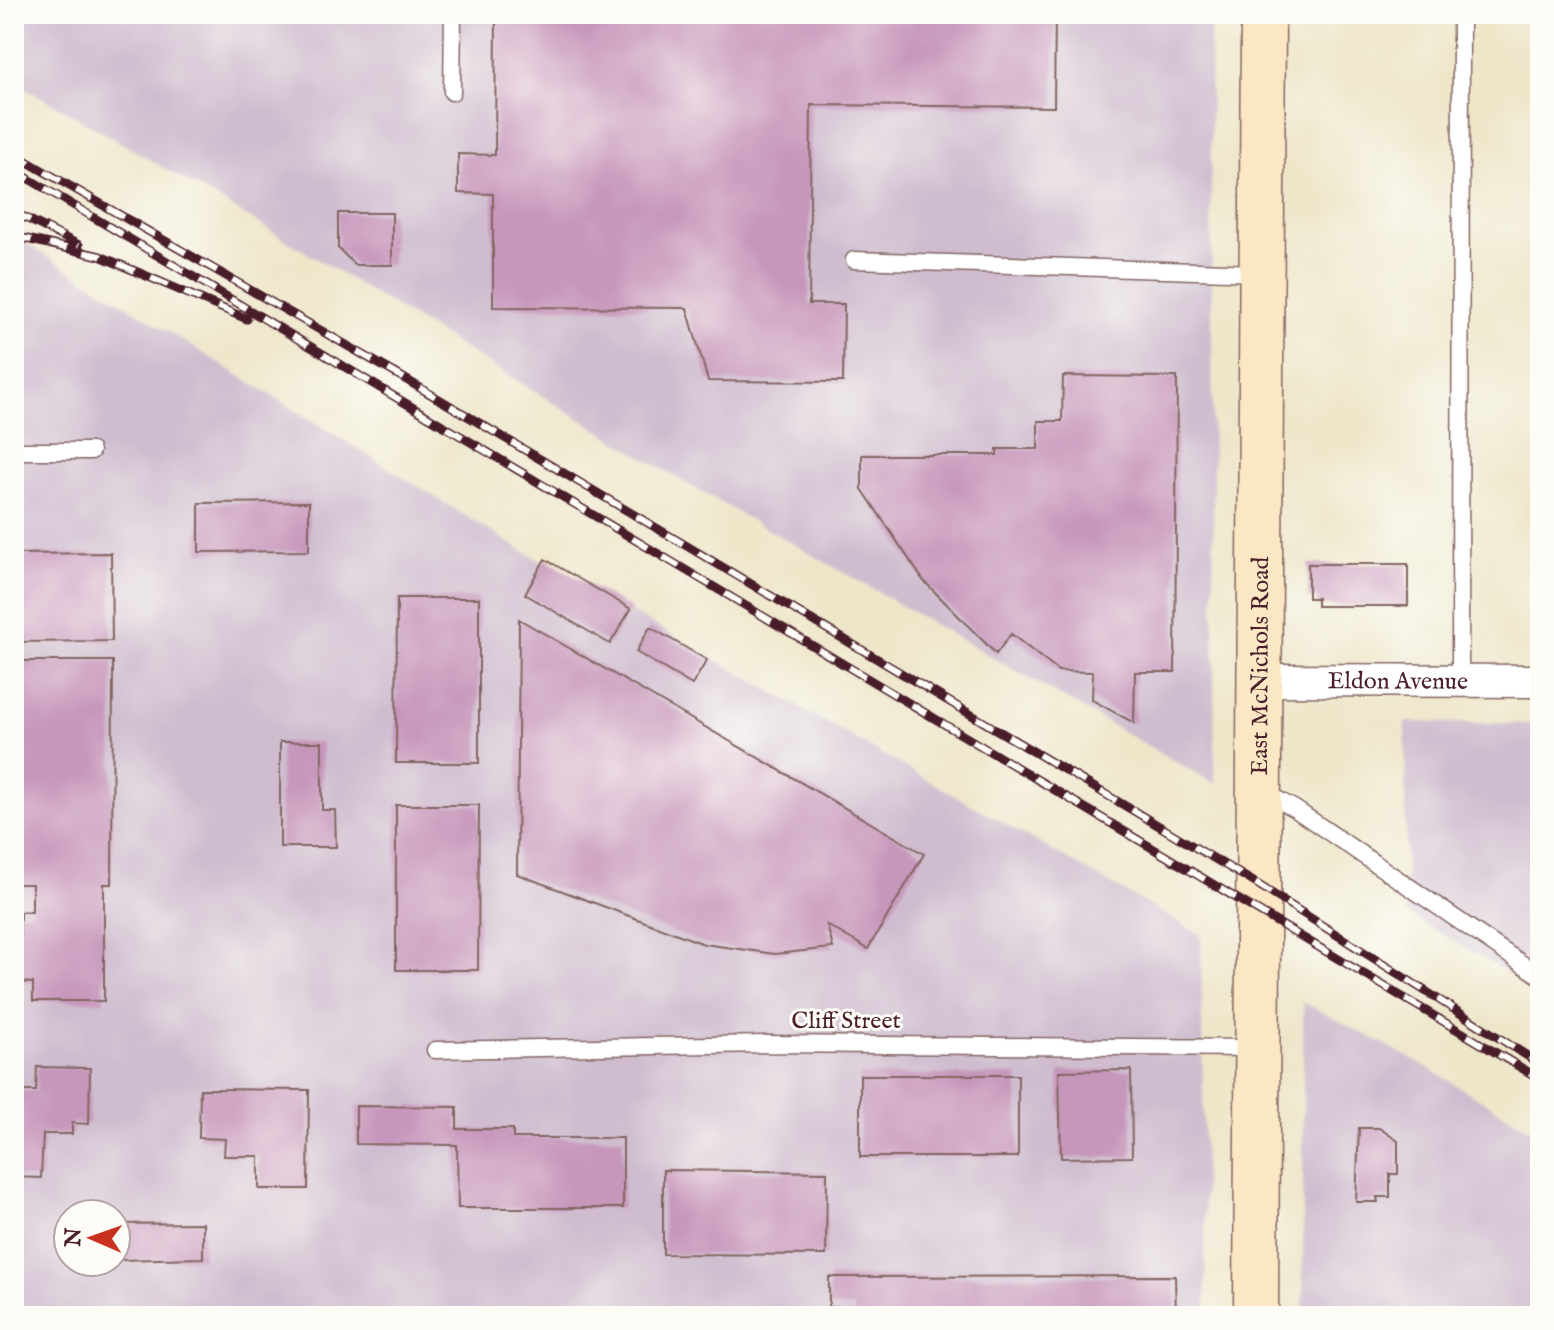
<svg xmlns="http://www.w3.org/2000/svg" width="1554" height="1330" font-family="'IM FELL English',serif">
<style>
.industrial{fill:#cfbdcf;fill-rule:evenodd}
.building{fill:#c797bb}
.lines{fill:none;stroke-linecap:round;stroke-linejoin:round}
.lane-casing{stroke:#836562;stroke-width:19}
.street-casing{stroke:#836562;stroke-width:35}
.secondary-casing{stroke:#836562;stroke-width:47}
.lane{stroke:#fff;stroke-width:16}
.street{stroke:#fff;stroke-width:32}
.secondary{stroke:#fbe7c3;stroke-width:44}
.rail-casing{stroke:#4a1f2b;stroke-width:9}
.rail{stroke:#fdfcf7;stroke-width:6;stroke-dasharray:18;stroke-linecap:butt}
.labels{text-anchor:middle;stroke-width:6;stroke-linejoin:round;paint-order:stroke}
.street-label{font-size:24px;fill:#4a1f2b;stroke:#fdfcf7}
</style>
<rect width="100%" height="100%" fill="#fdfcf7"/>
<filter id="ink" filterUnits="userSpaceOnUse"><feTurbulence type="fractalNoise" baseFrequency=".0125" numOctaves="2"/><feDisplacementMap in="SourceGraphic" scale="16" xChannelSelector="R" yChannelSelector="G"/><feConvolveMatrix kernelMatrix="1 2 1 2 8 2 1 2 1" color-interpolation-filters="sRGB"/></filter>
<filter id="wash" filterUnits="userSpaceOnUse"><feTurbulence type="fractalNoise" baseFrequency=".006" numOctaves="4" result="noise"/><feDisplacementMap in="SourceGraphic" scale="32" xChannelSelector="R" yChannelSelector="G"/><feGaussianBlur stdDeviation="1.8" result="paint"/><feColorMatrix in="noise" values="0 0 0 0 0 0 0 0 0 0 0 0 0 0 0 0 0 1.4 0 .05"/><feComposite in="paint" operator="in"/></filter>
<g filter="url(#wash)">
<rect width="100%" height="100%" fill="#eee6c9"/>
<path class="industrial" d="M14 14H1210L1215 784 679 479 223 202 14 81Z
M14 236 511 544 1201 935 1206 1316H14ZM68 1214H116V1262H68Z
M1405 722 1540 724V992L1406 913Z
M1303 1002 1416 1061 1540 1135V1316H1303Z"/>
<g id="blocks">
<path class="building" d="M496 14H1055L1054 107 811 105 809 304H844L843 382 708 381 687 308 493 307V194L458 193V154L495 155Z
M338 213H392V265H355L338 248Z
M1063 376 1177 377 1175 672H1135L1134 723 1092 700 1093 672 1058 671 1011 634 996 654 923 580 862 489V455H997V449H1038V421H1062Z
M309 502V551L199 552V503Z
M111 553 112 641 14 642V554Z
M545 559 631 609 610 644 525 594Z
M1308 564H1408V606H1317V598H1308Z
M397 598H479V763H396Z
M519 619 924 854 868 949 827 925 833 948 775 954 704 944 517 874Z
M650 627 707 660 692 685 636 652Z
M14 661H113L112 884H104V1001H33V983L19 982 20 912H32V884H14Z
M280 742H322V810H335L336 847H280Z
M396 805H479L478 970H396Z
M37 1067 90 1068 89 1124 72 1123V1134H43L41 1178 14 1177 15 1091H36Z
M1131 1070 1132 1157 1061 1158 1059 1071Z
M860 1075H1018V1157H860Z
M200 1089 309 1090 308 1189H259V1156H224L225 1139 199 1138Z
M356 1106 457 1107V1129H513V1138H623V1208H458L457 1145 356 1144Z
M1359 1128H1379L1398 1141V1174H1390V1197H1377L1378 1202H1356Z
M663 1170 827 1172 826 1255 663 1254Z
M203 1223V1258L116 1260V1224Z
M1175 1276 1176 1316H854V1307H829V1277Z"/>
</g>
</g>
<g filter="url(#ink)">
<use href="#blocks" fill-opacity="0" stroke="#836562" stroke-width="2"/>
<g class="lines">
<g class="lane-casing">
<path id="lane" d="M452 92 453 14
M854 260 1259 273
M14 451H91
M1460 681 1461 14
M1262 791 1295 809 1540 976
M435 1050 767 1044 1256 1048"/>
</g>
<g class="street-casing">
<g id="street">
<path id="s1" d="M1258 680 1540 681"/>
</g>
</g>
<g class="secondary-casing">
<g id="secondary">
<path id="s2" d="M1256 1316 1263 14"/>
</g>
</g>
<use href="#lane" class="lane"/>
<use href="#street" class="street"/>
<use href="#secondary" class="secondary"/>
<g class="rail-casing">
<path id="rail" d="M14 154 400 376 1257 884 1540 1064
M14 170 1540 1079
M14 212 79 245
M14 236 100 256 247 319"/>
</g>
<use href="#rail" class="rail"/>
</g>
</g>
<g class="labels">
<g class="street-label">
<text dy="8" stroke="none"><textPath href="#s2" startOffset="650">East McNichols Road</textPath></text>
<text dy="8" stroke="none"><textPath href="#s1" startOffset="140">Eldon Avenue</textPath></text>
<text x="846" y="1028">Cliff Street</text>
</g>
</g>
<rect width="1554" height="1330" fill="none" stroke="#fdfcf7" stroke-width="48"/>
<g transform="translate(92 1238) rotate(272)"><circle r="38" fill="#fdfcf7" stroke="#b5a4a5" stroke-width="2"/>
<path d="M0-6L14 30L0 20L-14 30Z" fill="#c8321e"/>
<text y="-12" font-size="22" font-weight="bold" text-anchor="middle" fill="#4a1f2b">N</text>
</g>
</svg>
